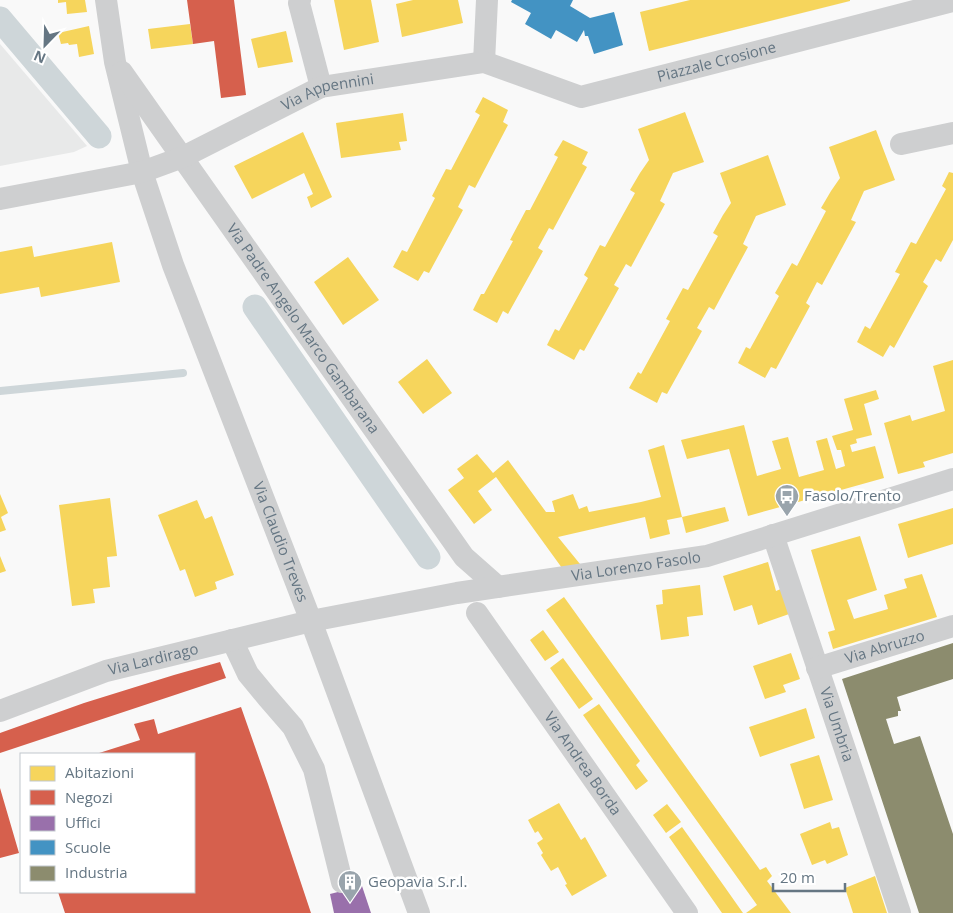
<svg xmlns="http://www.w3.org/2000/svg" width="953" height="913" font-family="'Open Sans',sans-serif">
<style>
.built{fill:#e8e9e9}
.homes{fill:#f6d55c}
.shops{fill:#d6604d}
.offices{fill:#9970ab}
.schools{fill:#4393c3}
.industry{fill:#8c8c6e}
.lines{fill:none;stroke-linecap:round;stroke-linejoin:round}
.stream{stroke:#ced6d9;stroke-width:8}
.canal{stroke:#ced6d9;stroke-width:25}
.minor{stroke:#cecfd0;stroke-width:22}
.labels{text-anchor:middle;stroke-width:5;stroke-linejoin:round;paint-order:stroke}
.street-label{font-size:15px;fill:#657683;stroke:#fff}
.poi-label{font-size:15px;fill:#657683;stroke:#fff;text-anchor:start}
</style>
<rect width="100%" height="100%" fill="#f9f9f9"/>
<path class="built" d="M0 44 87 146 74 152 0 166Z"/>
<path class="homes" d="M58 0H85L87 12 67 14 66 2 58 3Z
M334 0H371L379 42 344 50Z
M413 0H458L463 23 402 37 396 4Z
M690 0H850V1L649 51 640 12Z
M190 24 193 44 151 49 148 29Z
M89 26 94 54 79 57 77 44 69 45 68 43 61 44 58 33Z
M286 31 293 62 258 68 251 39Z
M483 97 508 110 503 122 508 125 475 188 469 185 458 207 463 210 429 273 424 271 418 281 393 267 402 250 407 252 435 198 432 196 446 169 451 170 480 115 475 112Z
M685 112 704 162 673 173 660 201 665 204 631 267 626 264 614 285 619 288 584 351 580 349 574 360 547 345 555 329 559 331 588 278 584 275 600 245 605 247 635 193 630 190 640 173 649 160 638 129Z
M403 113 407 141 399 142 401 150 341 158 336 123Z
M876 130 895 180 864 191 851 220 856 222 822 285 817 282 806 303 810 306 776 369 771 367 765 378 738 363 746 347 750 349 779 296 775 293 792 263 797 266 826 211 821 208 831 191 840 178 829 147Z
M303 132 332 197 311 208 307 197 313 194 304 173 252 199 234 166Z
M563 140 588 152 582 164 587 167 553 230 549 228 538 248 543 251 508 314 503 311 497 323 473 310 481 294H484L513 241 510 240 526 210H530L558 157 554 155Z
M768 155 786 205 756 216 743 244 748 247 714 310 709 307 697 328 702 331 667 394 662 392 657 403 629 388 638 372 641 374 670 321 666 319 683 288 688 290 718 236 713 233 723 215 731 203 720 173Z
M949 172 953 173V240L941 262 936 259 923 282 928 286 894 348 890 345 883 357 857 342 865 326 870 329 900 274 895 272 911 242 916 244 946 189 942 186Z
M112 242 120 282 41 297 39 287 0 294V252L32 246 34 257Z
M348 257 379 300 343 325 314 282Z
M427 359 452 393 423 414 398 382Z
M953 360V453L923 462 925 467 898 474 884 423 910 415 912 421 945 411 933 366Z
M876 390 879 399 864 404 872 435 856 439 857 443 850 445 852 452 875 446 884 478 748 516 729 449 687 459 681 440 744 425 757 476 781 469 772 441 788 437 799 477 824 470 816 441 827 438 836 469 845 466 841 450H837L832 436 853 430 844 399Z
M664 445 682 517 667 520 670 534 650 539 645 517 558 537 580 564 562 568 496 477 478 491 492 510 474 524 448 490 464 478 457 469 477 454 493 473 508 460 546 512H555L552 501 573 494 579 509 587 506 589 512 641 502 661 497 648 450Z
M0 494 8 513 1 517 6 530 0 532Z
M110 498 117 556 107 557 110 587 93 589 95 603 72 606 59 505Z
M197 500 205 519 212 516 234 575 215 582 217 589 195 597 185 569 180 571 158 515Z
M725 507 729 521 686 533 682 517Z
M953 508V544L908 558 898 524Z
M860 536 877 590 847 600 854 619 888 609 884 595 907 588 904 579 922 574 937 617 833 649 828 632 835 630 811 550Z
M0 556 6 571 0 573Z
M768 562 776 591 783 588 792 613 758 625 752 605 734 611 723 576Z
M700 585 703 615 687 617 689 636 661 640 656 605 663 604 662 590Z
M564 597 760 870 766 867 772 876 767 881 791 913H746L757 905 546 610Z
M543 630 559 652 545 661 530 640Z
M791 653 800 679 783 685 786 692 765 699 753 666Z
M563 658 593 699 579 709 550 668Z
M599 704 640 761 636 765 648 781 636 790 583 715Z
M806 708 815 738 760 757 749 727Z
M819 755 833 800 804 809 790 764Z
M559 803 581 840 585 837 607 876 572 896 565 885 567 884 558 867 551 871 541 855 543 853 537 843 543 839 538 831 535 833 528 820Z
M667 804 681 822 666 833 653 815Z
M830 822 832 829 839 827 848 855 827 864 825 860 812 865 800 834Z
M682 827 724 886 743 913H722L669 837Z
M875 876 887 913H853L845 888Z"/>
<path class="shops" d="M187 0H234L246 95 221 98 214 41 193 44Z
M220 662 226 678 0 753V733L84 703 174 675Z
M241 707 268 784 311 913H65L58 892H194V754H96L140 740 134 724 154 719 158 734Z
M0 788 19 853 0 858Z"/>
<path class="offices" d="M362 886 371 913H334L330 894Z"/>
<path class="schools" d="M512 0H573L570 6 590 18 614 12 623 45 594 54 588 36H585L584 30 577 42 556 30 551 39 525 24 531 13 511 2Z"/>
<path class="industry" d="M953 643V679L897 697 901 711H898V716L886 719 894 744 920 736 953 834V913H919L842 679Z"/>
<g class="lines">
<path class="stream" d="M0 391 183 373"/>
<path class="canal" d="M0 19 99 136
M255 307 428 557"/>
<g class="minor">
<path id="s1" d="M106 0 115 62 142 172 173 265 311 621 419 913"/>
<path d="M300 0 299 3 321 87"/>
<path d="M484 62 487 0"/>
<path id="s2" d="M122 72 464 557 498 587"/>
<path d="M901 144 953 133"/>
<path id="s3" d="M0 199 142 172 183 157 321 87 484 62 581 97 953 1"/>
<path id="s4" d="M773 535 900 913"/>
<path id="s5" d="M477 613 687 913"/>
<path d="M232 640 248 674 267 697 293 727 314 769 342 882"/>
<path id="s6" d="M817 668 953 626"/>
<path id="s7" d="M0 711 106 671 311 621 457 593 707 556 953 479"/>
</g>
</g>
<defs>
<g id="bus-pin" transform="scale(1.25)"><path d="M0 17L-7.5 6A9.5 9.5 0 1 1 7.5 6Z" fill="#99a4ac" stroke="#fff"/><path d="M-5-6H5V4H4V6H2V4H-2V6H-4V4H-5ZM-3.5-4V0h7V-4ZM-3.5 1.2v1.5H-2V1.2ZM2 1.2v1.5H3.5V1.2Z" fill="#fff"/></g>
<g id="building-pin" transform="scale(1.25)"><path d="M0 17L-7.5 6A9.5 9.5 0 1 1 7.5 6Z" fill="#99a4ac" stroke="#fff"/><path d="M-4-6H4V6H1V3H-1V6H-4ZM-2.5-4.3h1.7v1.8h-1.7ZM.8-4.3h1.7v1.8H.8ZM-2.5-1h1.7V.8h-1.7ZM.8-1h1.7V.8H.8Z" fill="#fff"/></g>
</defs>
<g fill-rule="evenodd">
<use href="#bus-pin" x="787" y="496"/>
<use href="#building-pin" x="350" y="882"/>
</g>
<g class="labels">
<g class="street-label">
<text dy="5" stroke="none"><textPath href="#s3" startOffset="751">Piazzale Crosione</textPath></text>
<text dy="5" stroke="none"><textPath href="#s3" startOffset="348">Via Appennini</textPath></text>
<text dy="5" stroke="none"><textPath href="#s2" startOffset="314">Via Padre Angelo Marco Gambarana</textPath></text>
<text dy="5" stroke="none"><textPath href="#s1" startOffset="571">Via Claudio Treves</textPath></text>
<text dy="5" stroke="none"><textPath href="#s7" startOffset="654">Via Lorenzo Fasolo</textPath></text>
<text dy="5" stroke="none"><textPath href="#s6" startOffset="71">Via Abruzzo</textPath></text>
<text dy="5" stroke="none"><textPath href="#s7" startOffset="162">Via Lardirago</textPath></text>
<text dy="5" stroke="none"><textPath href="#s4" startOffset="200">Via Umbria</textPath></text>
<text dy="5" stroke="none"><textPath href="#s5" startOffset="184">Via Andrea Borda</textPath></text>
</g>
<g class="poi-label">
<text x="804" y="501">Fasolo/Trento</text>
<text x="368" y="887">Geopavia S.r.l.</text>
</g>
</g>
<rect x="20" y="753" width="175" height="140" fill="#ffffff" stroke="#c1c8cd"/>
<rect x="30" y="766" width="25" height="15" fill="#f6d55c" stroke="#c1c8cd"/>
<text x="65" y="778" font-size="15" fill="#657683">Abitazioni</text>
<rect x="30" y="790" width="25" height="15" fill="#d6604d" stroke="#c1c8cd"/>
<text x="65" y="803" font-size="15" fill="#657683">Negozi</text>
<rect x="30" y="816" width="25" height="15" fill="#9970ab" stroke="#c1c8cd"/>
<text x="65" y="828" font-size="15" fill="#657683">Uffici</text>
<rect x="30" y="840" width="25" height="15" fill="#4393c3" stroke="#c1c8cd"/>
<text x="65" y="853" font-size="15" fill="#657683">Scuole</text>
<rect x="30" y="866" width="25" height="15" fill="#8c8c6e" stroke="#c1c8cd"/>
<text x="65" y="878" font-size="15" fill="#657683">Industria</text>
<g transform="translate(45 45) rotate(203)" stroke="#ffffff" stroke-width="4" paint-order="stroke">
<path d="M0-4L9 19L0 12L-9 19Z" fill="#657683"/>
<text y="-8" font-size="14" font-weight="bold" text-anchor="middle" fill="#657683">N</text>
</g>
<path d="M773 883v8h72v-8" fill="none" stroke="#657683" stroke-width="2.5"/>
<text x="780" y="883" font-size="15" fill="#657683" stroke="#ffffff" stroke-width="4" paint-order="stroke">20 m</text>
</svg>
